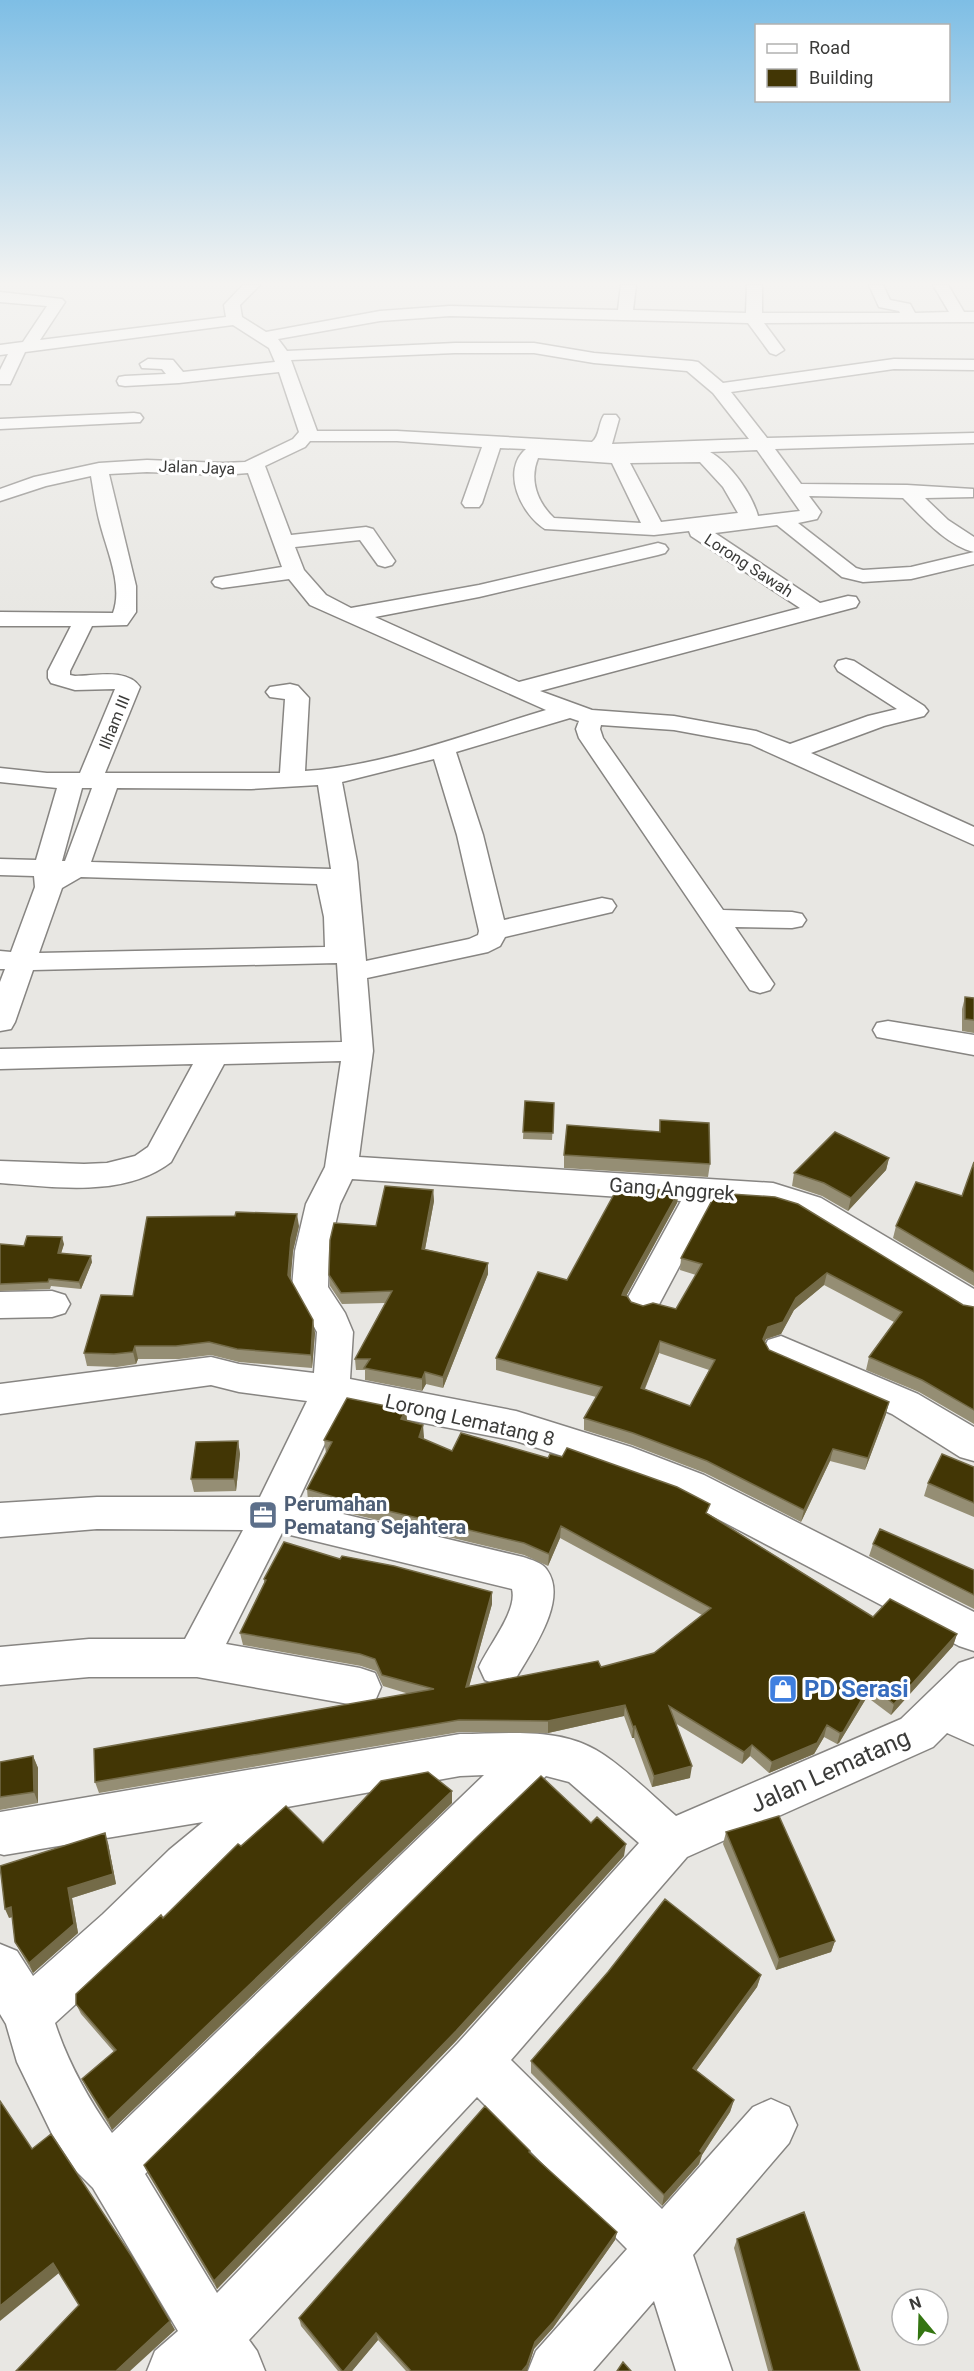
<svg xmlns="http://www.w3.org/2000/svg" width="974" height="2371" font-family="Roboto,sans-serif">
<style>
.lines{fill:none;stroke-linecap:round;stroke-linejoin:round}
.minor-casing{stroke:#878582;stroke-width:3}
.minor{fill:#fff;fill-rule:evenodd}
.wall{fill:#958e74;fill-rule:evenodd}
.shaded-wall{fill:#746b48}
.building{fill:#423605;stroke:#746b48;stroke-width:1.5;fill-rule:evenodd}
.labels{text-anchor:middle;stroke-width:6;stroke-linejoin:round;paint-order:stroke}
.far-street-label{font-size:16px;fill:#3b3b39;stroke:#fff}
.street-label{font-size:20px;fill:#3b3b39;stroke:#fff}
.service-label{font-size:20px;font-weight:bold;fill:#4e5e75;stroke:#fff;text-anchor:start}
.near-shop-label{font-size:24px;font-weight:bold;fill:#366cbe;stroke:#fff;text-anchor:start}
.near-street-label{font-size:24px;fill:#3b3b39;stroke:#fff}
</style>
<rect width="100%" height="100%" fill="#e8e7e3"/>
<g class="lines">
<g class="minor-casing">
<path id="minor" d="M243 285H260L240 305 242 317 266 332 380 311 450 306 618 310 621 285H636L633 310 746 313 747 285H762V313H900L899 311 879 307 869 285H883L890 300 910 304 915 313 949 312 933 285H948L964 312H974V322L764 323 784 350 776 355 770 353 748 323 450 316 380 321 278 339 287 351 455 343H534L594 353 692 361 698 362 723 383 894 359 974 360V370L894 369 731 392 767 438 974 433V443L775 449 801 484 907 485 973 489V497L925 498 948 520 974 537V564L911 579 863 582 842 577 777 525 715 533 820 603 848 596 856 597 859 602 856 607 540 691 592 710 674 716 756 731 790 744 868 716 897 709 838 671 835 666 838 661 846 659 854 661 924 706 928 711 924 716 884 726 811 753 974 827V845L750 744 674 730 601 725 600 729 603 738 723 910 792 912 802 914 806 920 802 926 792 928 735 927 774 984 770 990 760 993 750 990 579 738 576 729 579 721 570 718 456 752 483 835 504 920 602 898 612 900 616 906 612 912 505 937 500 946 488 952 367 978 373 1051 359 1157 773 1183 821 1198 974 1289V1319L961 1315 797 1214 773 1207 713 1203 655 1312 643 1316 631 1312 625 1303 681 1201 352 1179 340 1204 329 1251 328 1287 345 1313 353 1332 350 1379 516 1411 631 1447 704 1475 974 1612V1651L959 1646 676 1497 606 1470 516 1441 342 1407 297 1503 523 1557C531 1560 542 1562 547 1570 569 1601 530 1653 515 1680L500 1686 485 1680 479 1667C488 1646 518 1611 512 1589L282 1533 226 1644 360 1668 375 1673 381 1687 375 1701 360 1706 197 1677H89L0 1685V1647L89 1639H185L243 1530 97 1529 0 1537V1503L97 1497H260L307 1401 239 1392 211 1385 0 1414V1384L211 1357 239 1364 314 1373 317 1332 292 1288 295 1251 306 1204 325 1167 341 1061 224 1064 171 1162C124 1198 56 1187 0 1183V1161L84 1164 107 1163 135 1156 148 1147 193 1064 0 1069V1049L342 1042 337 963 33 970 15 1022 11 1029 0 1031V982L5 969H0V951L11 952 35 887 34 876 0 875V859L36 860 57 788 0 782V768L47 773H80L115 689 75 690 51 683 48 678V671L71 626H0V612L113 613C123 587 108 553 101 527 96 510 94 493 91 476L46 486 0 501V489L34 477 99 463 147 460 223 463 245 462 293 439 299 432 279 372 179 383 125 386 119 385 117 381 119 377 125 376 166 374 162 369 142 368 140 364 148 359 173 360 183 372 275 362 269 348 233 325 25 352 10 384H0V370L8 354 0 355V345L23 342 47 306 0 302V292L62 299 65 302 40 340 226 317 224 305ZM455 353H534L594 363 687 371 713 393 749 439 612 444 619 419 616 415H604C598 424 600 436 592 442L397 431H317L291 360ZM310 441H397L482 447 462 503 465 507H479L482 503 500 448 526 449C500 471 522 515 545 529L654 535 689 531 691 536 800 608 519 682 375 617 479 597 658 555 665 553 668 549 665 545 658 543 479 585 351 608 326 595 304 570 295 547 360 540 378 565 385 567 392 565 395 561 373 529 366 527 291 535 265 466 305 447ZM757 450 800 511 758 516C752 494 730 463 710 452ZM538 458 612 463 641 523 554 518C537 502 529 480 538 458ZM700 462 723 487 738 513 661 522 630 463ZM147 472 223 475 248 473 282 567 215 578 212 582 215 586 222 588 289 579 310 605 546 710C469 733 385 766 305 771L309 698 298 686 290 684 270 687 266 692 270 697 285 699 280 773H105L140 687C127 668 95 676 75 676L70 675V671L92 626 127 625 136 612V586L109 474ZM809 496 903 498C922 517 946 545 974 552L911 567 863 570 856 568 798 523 817 519 821 512ZM434 759 457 835 479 931 478 935 469 939 366 961 357 862 342 782ZM318 785 331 869 91 862 117 788 251 789ZM82 788H92L65 861H62ZM81 877 317 884 324 917 325 947 39 953 62 888Z
M134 413 140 414 143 418 140 422 0 429V419Z
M888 1021 974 1035V1055L877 1037 873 1030 877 1023Z
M52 1291 65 1295 70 1304 65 1313 52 1317 0 1318V1292Z
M781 1336 918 1394 974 1427V1461L960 1457 892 1414 768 1360 763 1350 768 1340Z
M974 1658V1745L947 1733 933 1747 687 1857 511 2060 662 2209 753 2107 771 2099 789 2107 797 2125 789 2143 693 2255 732 2371H676L654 2301 593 2371H528L536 2351 627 2249 477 2097 249 2340 257 2351 265 2371H147L155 2351 178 2331 93 2188 77 2172 52 2134 17 2062 6 2024 0 2014V1944L17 1951 33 1976 103 1914 169 1850 203 1822 4 1855 0 1854V1812L460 1734C507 1734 560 1726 601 1753 625 1768 654 1797 676 1816L901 1719 959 1663ZM484 1775 112 2133C88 2098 68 2063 55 2023L137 1948 201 1882 268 1826 287 1807 460 1776ZM546 1776 569 1782 639 1843 458 2043 217 2293 145 2174Z"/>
</g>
<use href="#minor" class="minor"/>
</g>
<path class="wall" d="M965 997 974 998V1033L962 1031V1009Z
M525 1101 554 1103 552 1140 523 1139Z
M660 1120 710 1164 708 1177 564 1168V1155L659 1132Z
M889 1158 886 1170 848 1211 822 1196 792 1186 794 1173Z
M974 1162V1286L893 1238 896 1226 962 1196Z
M433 1190 434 1201 425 1249 488 1263V1274L443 1388 426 1384 422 1391 365 1380V1370H356L355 1359 385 1303 342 1304 330 1286 329 1275 376 1226Z
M679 1191 677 1203 626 1296 631 1302 643 1306 676 1309 696 1275 680 1270 681 1258 716 1193 963 1305 974 1307V1424L919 1392 866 1370 869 1357 894 1322 824 1285 794 1310 781 1334 766 1339 765 1342 769 1350 886 1414 865 1470 830 1461 801 1522 705 1473 632 1445 584 1430V1418L596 1397 496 1370V1358L567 1280ZM659 1353 709 1370 690 1406 645 1389Z
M299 1226 293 1251 290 1279 315 1333 312 1368 239 1362 211 1355 179 1359H138L136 1364 117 1367 87 1366 84 1353 133 1296Z
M0 1244 24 1246 64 1244 61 1253 92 1262 81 1289 51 1286 50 1289 0 1291Z
M406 1410 407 1420 424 1437 423 1439 452 1451 709 1514 873 1617 957 1634 953 1646 891 1715 867 1697 839 1743 837 1744 824 1737 814 1754 769 1773 750 1756 742 1764 675 1723 690 1778 652 1787 634 1738H632L624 1716 548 1733 460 1732 99 1793 95 1782 409 1694 383 1686 376 1671 361 1666 243 1645 240 1633 264 1583V1579L340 1559 492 1592V1604L469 1686 601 1667 654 1653 702 1615 560 1538 548 1566 524 1555 352 1514 308 1501 307 1489 326 1453 324 1440Z
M238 1441 240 1454 236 1491 194 1492 191 1479Z
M974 1467V1517L924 1496 928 1483Z
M873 1544 974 1570V1609L869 1556Z
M33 1756 38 1768V1803L0 1810V1762Z
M452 1803 112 2130 87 2089 82 2079 114 2052 81 2014 76 2004 163 1918 323 1843Z
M726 1832 835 1941 831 1952 776 1970 723 1844Z
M108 1843 116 1884 72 1898 78 1933 33 1973 20 1951 15 1942 12 1917 9 1918Z
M624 1856 456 2041 217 2289 148 2174 144 2165Z
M761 1975 757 1987 696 2071 734 2100 730 2112 702 2155 699 2164 662 2206 531 2073V2061Z
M530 2151V2153L617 2232 615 2240 553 2328 534 2349 527 2371H406L378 2340 352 2371H338L301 2326 299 2318Z
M737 2239 860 2371H768L734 2248Z"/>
<path class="shaded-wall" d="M889 1158 886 1170 848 1211 851 1198Z
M433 1190 434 1201 423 1260 422 1249Z
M679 1191 677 1203 623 1302 622 1295 624 1290Z
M297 1214 299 1226 293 1251 290 1288 288 1275 291 1238Z
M62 1237 64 1244 59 1260 58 1253Z
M91 1256 92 1262 81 1289 79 1282Z
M488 1263V1274L443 1388V1377Z
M827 1273 824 1285 794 1310 781 1334 766 1339 761 1351 763 1339 768 1327 796 1298Z
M313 1320 315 1333 312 1368 311 1355Z
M660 1341 659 1353 640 1400 641 1388Z
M135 1346 138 1359 136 1364 133 1352Z
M425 1372 426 1384 422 1391V1379Z
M889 1402 886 1414 865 1470 868 1458Z
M406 1410 407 1422 401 1419Z
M423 1425 424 1437 419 1449V1437Z
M238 1441 240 1454 236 1491 234 1479Z
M833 1449 830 1461 801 1522 804 1510Z
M561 1526 560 1538 548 1566 549 1554Z
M492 1592V1604L466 1698V1687Z
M957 1634 953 1646 891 1715 894 1704Z
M870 1685 867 1697 839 1743 837 1744 840 1733Z
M625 1705 624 1716 548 1733V1721Z
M827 1725 824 1737 814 1754 769 1773 772 1762Z
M635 1726 634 1738H632L633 1727Z
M752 1745 750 1756 742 1764 744 1752Z
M33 1756 38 1768V1803L34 1792Z
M692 1766 690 1778 652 1787 654 1776Z
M452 1791V1803L112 2130 108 2120Z
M105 1833 108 1843 116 1884 72 1898 78 1933 33 1973 29 1963 68 1888Z
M626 1844 624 1856 456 2041 217 2289 214 2281Z
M11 1907 15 1916 9 1918 5 1909Z
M835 1941 831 1952 776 1970 779 1959Z
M761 1975 757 1987 690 2079 693 2068Z
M734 2100 730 2112 702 2155 699 2164 662 2206 664 2195 700 2151Z
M617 2232 615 2240 553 2328 534 2349 527 2371H522L535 2342Z
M53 2263 59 2273 0 2321V2306Z
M170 2321 175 2330 130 2371H116Z
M376 2333 378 2340 352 2371H344Z"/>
<path class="building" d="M965 997 974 998V1020L965 1019Z
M525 1101 554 1103 553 1133 523 1132Z
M660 1120 709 1123 710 1164 564 1155 567 1125 660 1132Z
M835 1132 889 1158 851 1198 824 1183 794 1173Z
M974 1162V1272L896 1226 916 1182 962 1196Z
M385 1186 433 1190 422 1249 488 1263 443 1377 425 1372 422 1379 364 1368 370 1359H355L392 1291 341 1293 329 1275 330 1240 334 1223 376 1226Z
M618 1187 679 1191 624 1290 622 1295 627 1296 631 1302 643 1306 653 1303 676 1309 702 1264 681 1258 716 1193 775 1197 798 1204 963 1305 974 1307V1410L922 1380 869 1357 902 1312 827 1273 796 1298 783 1322 768 1327 763 1339 769 1350 889 1402 868 1458 833 1449 804 1510 707 1461 633 1433 584 1418 602 1387 496 1358 538 1272 567 1280ZM660 1341 715 1360 690 1406 641 1388Z
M236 1212 297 1214 291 1238 288 1275 313 1320 311 1355 237 1349 209 1342 176 1346H135L133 1352 114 1354 84 1353 101 1295 133 1296 147 1217 235 1216Z
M27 1236 62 1237 58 1253 91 1256 79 1282 49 1279 48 1282 0 1284V1244L24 1246Z
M347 1398 406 1410 401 1419 423 1425 419 1437 452 1451 461 1433 548 1458 550 1454 562 1457 567 1448 677 1487 710 1504 706 1513 873 1617 890 1599 957 1634 894 1704 870 1685 843 1732 840 1733 827 1725 817 1743 772 1762 752 1745 744 1752 669 1706 692 1766 654 1776 635 1726 633 1727 625 1705 548 1721 459 1720 95 1782 94 1749 434 1689 382 1675 375 1659 360 1654 240 1633 266 1580 264 1579 284 1542 340 1559 342 1556 394 1566 492 1592 466 1687 598 1661 601 1667 654 1653 711 1608 561 1526 549 1554 524 1543 350 1502 307 1489 332 1442 324 1440Z
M238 1441 234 1479H191L196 1442Z
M942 1454 974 1467V1503L928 1483Z
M880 1529 974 1570V1595L873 1544Z
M33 1756 34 1792 0 1797V1762Z
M428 1772 452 1791 108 2120 82 2079 116 2050 76 2004V1994L161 1915 163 1918 238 1844 241 1846 286 1806 323 1843 381 1781Z
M541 1776 591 1823 597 1817 626 1844 456 2031 214 2281 144 2165 477 1837Z
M779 1816 835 1941 779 1959 726 1832Z
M105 1833 113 1874 68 1888 74 1924 29 1963 15 1942 11 1907 5 1909 0 1866Z
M665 1899 761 1975 693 2068 734 2100 700 2151 702 2153 664 2195 531 2061 608 1972Z
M0 2101 32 2149 51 2134 132 2257 170 2321 116 2371H16L79 2305 53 2263 0 2306Z
M485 2106 530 2151 529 2152 617 2232 554 2321 535 2342 527 2365 522 2371H411L376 2333 344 2371H342L299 2318Z
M804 2212 860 2371H773L737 2239Z
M623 2362 631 2371H617Z"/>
<linearGradient id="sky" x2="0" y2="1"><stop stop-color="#7ebee5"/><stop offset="0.46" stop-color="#f5f4f2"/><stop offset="1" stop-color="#f5f4f2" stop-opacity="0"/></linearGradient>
<rect width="974" height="616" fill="url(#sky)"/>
<defs>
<g id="office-square" transform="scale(1.5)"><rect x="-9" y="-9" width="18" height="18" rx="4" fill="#5c6f8a" stroke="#fff"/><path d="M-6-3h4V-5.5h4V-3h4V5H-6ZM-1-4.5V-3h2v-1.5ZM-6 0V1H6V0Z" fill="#fff"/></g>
<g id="shop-square" transform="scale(1.5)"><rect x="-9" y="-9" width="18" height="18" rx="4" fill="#3f7fe0" stroke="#fff"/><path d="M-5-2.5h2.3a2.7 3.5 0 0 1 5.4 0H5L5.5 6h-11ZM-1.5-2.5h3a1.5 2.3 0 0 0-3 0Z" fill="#fff"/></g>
</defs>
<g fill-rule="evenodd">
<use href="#office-square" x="263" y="1515"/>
<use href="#shop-square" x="783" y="1689"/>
</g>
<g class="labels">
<g class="far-street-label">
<text transform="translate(197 467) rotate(2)" y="6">Jalan Jaya</text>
<text transform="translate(749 565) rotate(33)" y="6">Lorong Sawah</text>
<text transform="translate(114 722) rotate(-68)" y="6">Ilham III</text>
</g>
<g class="street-label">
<text transform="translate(672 1189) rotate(4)" y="7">Gang Anggrek</text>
<text transform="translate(470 1420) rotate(13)" y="7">Lorong Lematang 8</text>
</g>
<g class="service-label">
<text x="284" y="1511">Perumahan<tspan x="284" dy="23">Pematang Sejahtera</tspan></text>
</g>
<g class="near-shop-label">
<text x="804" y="1697">PD Serasi</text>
</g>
<g class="near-street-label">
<text transform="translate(830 1771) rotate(-24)" y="8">Jalan Lematang</text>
</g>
</g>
<rect x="755" y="24" width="195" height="78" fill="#ffffff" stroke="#b1b1b0" stroke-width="1.5"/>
<rect x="767" y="44" width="30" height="9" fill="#ffffff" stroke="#b1b1b0" stroke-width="1.5"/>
<text x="809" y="54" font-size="18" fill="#3b3b39">Road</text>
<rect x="767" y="69" width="30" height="18" fill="#423605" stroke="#b1b1b0" stroke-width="1.5"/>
<text x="809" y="84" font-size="18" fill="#3b3b39">Building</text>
<g transform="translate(920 2317) rotate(341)"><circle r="28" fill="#ffffff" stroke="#b1b1b0" stroke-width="1.5"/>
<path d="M0-4.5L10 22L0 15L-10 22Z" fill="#347511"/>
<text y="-9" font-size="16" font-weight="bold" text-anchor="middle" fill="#3b3b39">N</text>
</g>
</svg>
